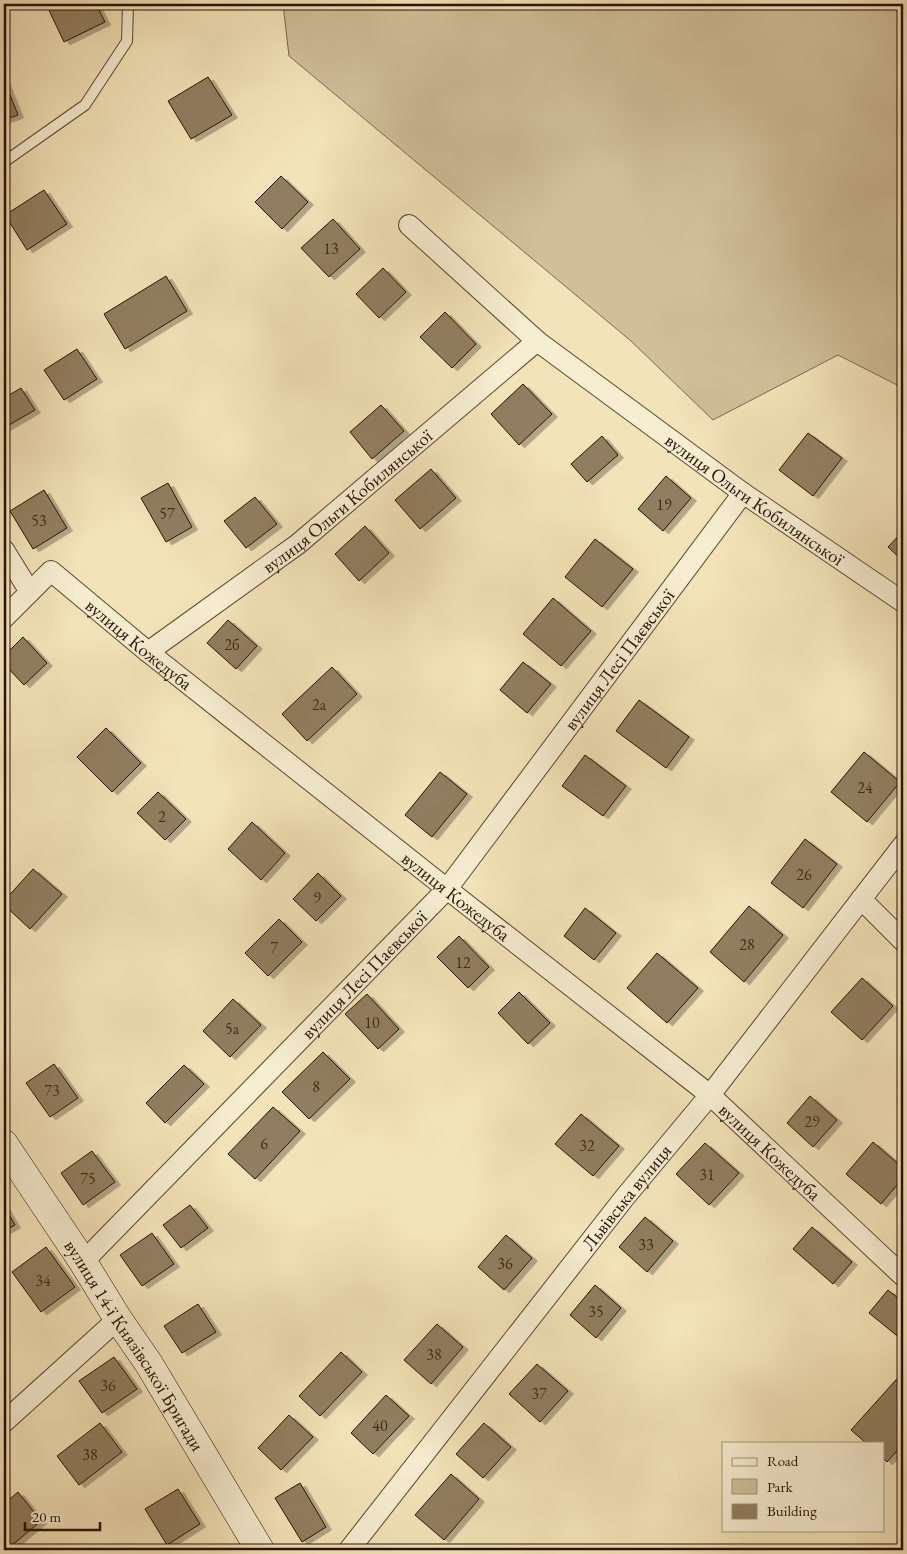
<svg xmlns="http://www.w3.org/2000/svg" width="907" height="1554" font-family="'EB Garamond',serif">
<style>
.green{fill:#d0bf99;stroke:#7b684c}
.building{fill:#917e60;stroke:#261100;filter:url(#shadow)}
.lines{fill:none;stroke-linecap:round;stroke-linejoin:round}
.lane-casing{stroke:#59462e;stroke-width:12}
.street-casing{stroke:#59462e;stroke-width:22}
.secondary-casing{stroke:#261100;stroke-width:29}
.lane{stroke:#f7edd1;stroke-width:10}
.street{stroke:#f7edd1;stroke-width:20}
.secondary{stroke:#f7edd1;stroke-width:28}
.labels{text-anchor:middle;stroke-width:5;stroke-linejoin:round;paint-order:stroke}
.number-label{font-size:16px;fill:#412c18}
.street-label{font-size:19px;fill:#261100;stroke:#f7edd1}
</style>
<defs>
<filter id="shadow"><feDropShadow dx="5.5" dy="3" stdDeviation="0" flood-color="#0004"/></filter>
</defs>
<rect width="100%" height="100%" fill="#f3e3b8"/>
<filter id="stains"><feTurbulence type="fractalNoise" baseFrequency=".004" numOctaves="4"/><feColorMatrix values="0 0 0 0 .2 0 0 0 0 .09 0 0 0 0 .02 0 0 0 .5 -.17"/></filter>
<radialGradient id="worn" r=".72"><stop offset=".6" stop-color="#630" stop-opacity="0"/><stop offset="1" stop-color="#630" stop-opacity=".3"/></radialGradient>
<path class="green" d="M283 4H903V388L838 355 713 420 631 341 289 56Z"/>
<path class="building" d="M46 4H96L105 22 64 42Z
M208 77 232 115 191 139 168 101Z
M4 80 18 115 4 120Z
M281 176 308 202 282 229 255 202Z
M44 190 67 224 27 250 5 215Z
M333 219 360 249 329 277 301 248Z
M383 268 406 292 379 318 356 294Z
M166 276 187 311 125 349 104 314Z
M445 312 476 344 452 368 420 337Z
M77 349 97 379 64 400 44 370Z
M523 384 552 414 519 445 491 414Z
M21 388 35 410 4 428V398Z
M381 405 404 431 372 459 350 432Z
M808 433 842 458 813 496 779 470Z
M602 436 618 455 587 482 571 464Z
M431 469 456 498 420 529 395 500Z
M666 476 691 498 663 531 638 509Z
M168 483 192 527 166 542 141 498Z
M44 490 67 528 33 549 10 511Z
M255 497 277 524 246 548 224 521Z
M365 526 389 553 359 581 335 554Z
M903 531V561L888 547Z
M595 539 633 569 602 607 565 577Z
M553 598 591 631 561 666 523 634Z
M228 620 257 646 236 669 207 643Z
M23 637 47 663 24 685 4 664V656Z
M523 662 551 684 527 713 500 690Z
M332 667 357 694 307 741 282 714Z
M639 700 689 737 666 768 616 731Z
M106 728 141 763 112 792 77 757Z
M864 752 900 782 867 822 831 792Z
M585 755 626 786 603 816 562 786Z
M440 772 467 794 432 837 405 815Z
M158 792 186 819 165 840 137 813Z
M252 822 285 853 261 880 228 849Z
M805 839 837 864 803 908 771 883Z
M33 869 62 894 30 929 4 905V901Z
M318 873 341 896 316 921 293 899Z
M903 877V889L897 884Z
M749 906 783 935 744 982 710 952Z
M585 908 616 933 594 960 564 936Z
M279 919 302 942 268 976 245 953Z
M459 936 489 967 468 988 437 957Z
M657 953 698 988 667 1023 627 988Z
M862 978 893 1006 862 1040 831 1012Z
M519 992 550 1023 528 1044 498 1013Z
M367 994 399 1029 378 1049 345 1014Z
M233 999 261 1025 230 1057 203 1031Z
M323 1052 350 1079 309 1119 282 1092Z
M54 1064 78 1098 50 1117 26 1083Z
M184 1065 204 1084 165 1123 146 1103Z
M810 1096 837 1120 813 1147 787 1123Z
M273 1107 300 1131 255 1179 228 1154Z
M581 1114 619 1146 593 1176 555 1144Z
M873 1142 903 1168V1178L881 1204 846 1174Z
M705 1143 739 1173 709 1205 676 1174Z
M92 1151 115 1182 83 1205 61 1173Z
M190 1205 208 1228 181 1248 163 1225Z
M4 1206 15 1225 4 1231Z
M645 1217 673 1241 647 1272 619 1247Z
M812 1227 852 1262 833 1284 793 1249Z
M152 1233 174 1264 142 1286 120 1255Z
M506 1235 532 1258 504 1290 478 1267Z
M46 1247 75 1287 41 1312 12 1272Z
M595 1285 621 1308 596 1338 570 1315Z
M888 1290 903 1302V1336L901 1339 869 1313Z
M198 1304 216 1332 182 1353 164 1326Z
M437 1324 463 1347 431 1384 404 1360Z
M341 1352 362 1372 320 1416 299 1396Z
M114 1357 137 1389 102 1413 79 1381Z
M537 1364 568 1391 540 1422 509 1394Z
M903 1372V1444L887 1462 883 1458V1443H866L851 1430Z
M386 1395 409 1416 373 1454 351 1433Z
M289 1415 313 1437 281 1470 258 1448Z
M100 1423 122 1452 79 1485 57 1456Z
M484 1423 511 1447 483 1478 456 1454Z
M451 1474 479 1499 444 1540 415 1515Z
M300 1483 326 1527 302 1542 275 1498Z
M178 1489 200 1524 167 1545 145 1509Z
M18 1492 41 1521 11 1546 4 1538V1504Z"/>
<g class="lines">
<g class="lane-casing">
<path id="lane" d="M4 162 85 105 127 41 128 4"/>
</g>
<g class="street-casing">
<g id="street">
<path id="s1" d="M409 225 537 341 743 493 903 602"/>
<path d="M4 550 30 592"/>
<path id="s2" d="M4 618 51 571 148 652 447 889 710 1095 903 1276"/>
<path id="s3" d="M148 652 298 544 537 341"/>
<path d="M861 899 903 941"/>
<path id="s4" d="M83 1262 447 889 743 493"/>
<path d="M4 1422 118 1319"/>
<path id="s5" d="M349 1550 625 1197 710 1095 903 845"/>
</g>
</g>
<g class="secondary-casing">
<g id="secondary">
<path id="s6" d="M4 1144 83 1262 118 1319 149 1364 260 1550"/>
</g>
</g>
<use href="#lane" class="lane"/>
<use href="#street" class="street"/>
<use href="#secondary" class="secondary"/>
</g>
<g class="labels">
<g class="number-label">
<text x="331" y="254">13</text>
<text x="664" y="510">19</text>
<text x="167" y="519">57</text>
<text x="39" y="526">53</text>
<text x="232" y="650">2б</text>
<text x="319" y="710">2а</text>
<text x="865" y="793">24</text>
<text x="162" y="822">2</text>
<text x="804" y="880">26</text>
<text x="317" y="903">9</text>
<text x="747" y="950">28</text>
<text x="274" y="953">7</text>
<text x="463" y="968">12</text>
<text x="372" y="1028">10</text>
<text x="232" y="1034">5а</text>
<text x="316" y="1092">8</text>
<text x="52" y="1096">73</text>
<text x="812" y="1127">29</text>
<text x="264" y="1149">6</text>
<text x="587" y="1151">32</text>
<text x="707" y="1180">31</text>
<text x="88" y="1184">75</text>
<text x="646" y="1250">33</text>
<text x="505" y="1269">36</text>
<text x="43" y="1286">34</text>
<text x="596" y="1317">35</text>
<text x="434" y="1360">38</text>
<text x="108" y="1391">36</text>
<text x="539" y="1399">37</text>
<text x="380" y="1431">40</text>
<text x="90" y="1460">38</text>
</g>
<g class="street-label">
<text dy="7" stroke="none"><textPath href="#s1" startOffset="442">вулиця Ольги Кобилянської</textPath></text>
<text dy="7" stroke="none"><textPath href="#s3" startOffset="250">вулиця Ольги Кобилянської</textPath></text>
<text dy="7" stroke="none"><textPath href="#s2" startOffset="181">вулиця Кожедуба</textPath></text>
<text dy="7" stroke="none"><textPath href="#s4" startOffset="808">вулиця Лесі Паєвської</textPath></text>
<text dy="7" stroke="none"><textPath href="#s2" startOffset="586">вулиця Кожедуба</textPath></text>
<text dy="7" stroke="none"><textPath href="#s4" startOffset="402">вулиця Лесі Паєвської</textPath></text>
<text dy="7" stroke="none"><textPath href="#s2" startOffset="991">вулиця Кожедуба</textPath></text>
<text dy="7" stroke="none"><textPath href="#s5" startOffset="449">Львівська вулиця</textPath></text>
<text dy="7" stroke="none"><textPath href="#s6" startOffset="240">вулиця 14-ї Князівської Бригади</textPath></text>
</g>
</g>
<rect width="907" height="1554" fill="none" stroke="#f3e3b8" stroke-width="20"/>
<rect x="5" y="5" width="897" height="1544" fill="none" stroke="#261100" stroke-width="2.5"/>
<rect x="10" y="10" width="887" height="1534" fill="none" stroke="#261100"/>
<rect x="722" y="1442" width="162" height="90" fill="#f7edd1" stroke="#a3957d"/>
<rect x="732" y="1458" width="25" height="8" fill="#f7edd1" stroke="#a3957d"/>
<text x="767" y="1466" font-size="15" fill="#261100">Road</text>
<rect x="732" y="1479" width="25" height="15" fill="#d0bf99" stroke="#a3957d"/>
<text x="767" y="1492" font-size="15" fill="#261100">Park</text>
<rect x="732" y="1504" width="25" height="15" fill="#917e60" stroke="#a3957d"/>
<text x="767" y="1516" font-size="15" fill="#261100">Building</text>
<path d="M25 1522v8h75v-8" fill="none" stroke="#261100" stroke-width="2.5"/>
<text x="32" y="1522" font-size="15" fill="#261100" stroke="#f7edd1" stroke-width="4" paint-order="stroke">20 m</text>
<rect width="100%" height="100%" filter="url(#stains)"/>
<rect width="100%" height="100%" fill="url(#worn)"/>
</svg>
